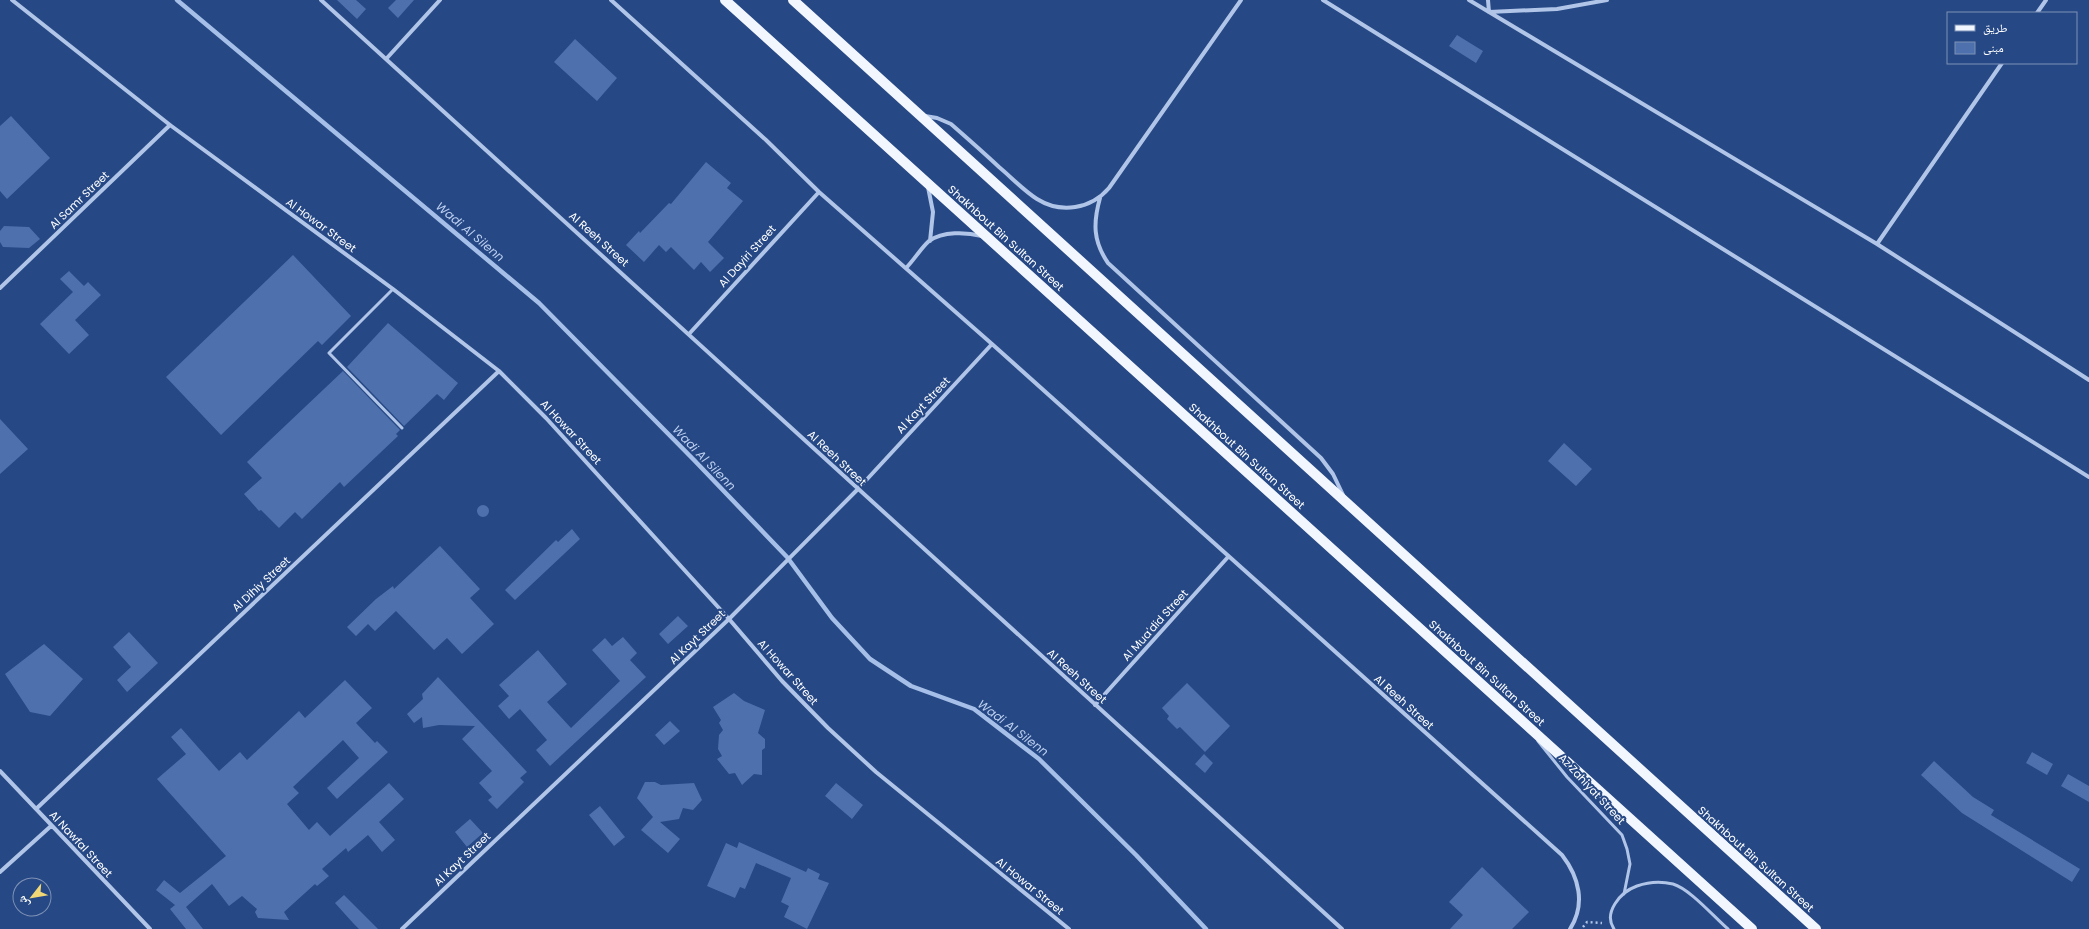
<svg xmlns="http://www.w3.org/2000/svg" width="2089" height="929" font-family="Poppins,'Noto Naskh Arabic',sans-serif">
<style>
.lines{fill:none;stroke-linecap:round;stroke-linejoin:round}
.stream{stroke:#a5bfe8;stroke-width:4.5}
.building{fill:#4e71ad}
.path{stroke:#b0c5e8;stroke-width:2.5;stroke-dasharray:2 3;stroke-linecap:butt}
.lane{stroke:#b0c5e8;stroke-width:3}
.street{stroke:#b0c5e8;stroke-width:4}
.primary{stroke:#f2f6fe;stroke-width:10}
.labels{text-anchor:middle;stroke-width:4;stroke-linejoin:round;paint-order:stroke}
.street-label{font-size:11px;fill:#fff;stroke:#264885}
.water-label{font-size:12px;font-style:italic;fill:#bccfef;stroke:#264885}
</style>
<rect width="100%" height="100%" fill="#264885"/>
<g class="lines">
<path class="stream" d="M177 0 539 303 694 460 787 557 832 618 870 659 911 686 974 709 1039 759 1136 855 1206 929"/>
</g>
<path class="building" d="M337 0H356L366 9 357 19Z
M396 0H414L398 18 388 8Z
M1457 35 1483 51 1476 63 1449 46Z
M575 39 617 78 597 101 554 62Z
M11 116 50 158 7 199 0 191V126Z
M706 162 731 183 727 188 743 201 708 242 724 258 710 272 701 262 694 270 671 247 666 252 659 245 644 262 626 245 639 231 640 233 669 203 671 204Z
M4 226 29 227 40 239 29 248 3 247 0 242V231Z
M293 255 351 316 322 345 318 341 221 435 166 377Z
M69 271 84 286 88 282 101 295 75 320 89 335 69 354 40 324 73 292 60 279Z
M388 323 458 383 444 400 437 394 404 426 347 367Z
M343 371 400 430 396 434 398 436 344 487 340 482 302 519 295 512 279 528 261 510 259 511 244 494 262 478 247 462Z
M0 419 28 449 0 474Z
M1564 443 1592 469 1576 486 1548 461Z
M477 511a6 6 0 1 1 12 0a6 6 0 1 1-12 0Z
M572 529 580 539 515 600 505 590 556 540 558 542Z
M440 546 480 589 470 598 494 624 462 654 447 638 434 650 396 611 375 631 368 624 356 636 347 627 376 599 393 586 394 589Z
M678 616 688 626 668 644 659 634Z
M129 632 158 663 127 692 117 680 131 667 113 647Z
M623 637 637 653 630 660 646 677 550 766 536 750 547 740 520 709 509 719 498 706 509 696 499 685 538 650 567 684 547 702 571 728 620 681 592 650 605 638 612 646Z
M44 644 83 679 50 716 30 712 5 674Z
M438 677 527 772 520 778 524 782 497 809 488 800 492 797 479 783 492 771 462 739 475 726 439 725 423 728 422 717 414 723 407 714 423 699 422 694Z
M345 680 372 708 356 723 375 743 377 741 388 752 337 799 327 788 359 758 343 740 293 787 299 793 287 804 309 830 317 822 330 836 389 783 404 799 379 822 395 840 382 852 368 835 348 852 346 848 322 869 329 876 317 886 315 884 284 912 289 920 258 918 255 912 257 909 242 896 229 906 212 884 186 907 203 929H186L170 909 175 905 156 890 164 880 180 893 226 856 157 779 186 754 171 737 181 728 219 771 240 752 247 760 299 711 305 718Z
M1187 683 1230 726 1205 752 1180 727 1177 729 1167 719 1169 716 1162 708Z
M734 693 744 701 765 710 758 733 765 739V748L762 750V775L754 774 742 785 735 773 729 774 717 759 722 756 718 749 719 735 723 730 719 723 721 720 713 707Z
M670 721 680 731 664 745 655 735Z
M2032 752 2053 764 2047 775 2026 763Z
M1204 754 1213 763 1205 773 1195 764Z
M1934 761 1973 797 1994 810 1991 815 2080 869 2072 882 1962 813 1921 775Z
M2068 774 2089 786V802L2061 786Z
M645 782H655L661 785 694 783 702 800 693 810 683 808 679 819 660 822 680 839 668 853 641 830 653 817 637 798Z
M836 783 863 805 852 819 825 796Z
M600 806 625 837 614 846 589 815Z
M470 819 483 833 467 847 455 832Z
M739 842 806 872 808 868 820 874 818 879 829 883 807 929 784 917 789 906 781 902 791 878 756 863 745 889 740 887 735 898 707 886 726 843 737 848Z
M1482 867 1529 912 1512 929H1450L1463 915 1449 902Z
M344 895 378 929H359L353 923 335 903Z"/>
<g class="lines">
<path class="path" d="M1583 927 1587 922 1602 923"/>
<path class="lane" d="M393 289 329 353 402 428
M1538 741 1567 777 1622 835 1627 849 1630 864 1624 894
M1614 929C1603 913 1620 892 1637 886 1648 882 1661 881 1673 884 1690 889 1714 917 1728 929"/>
<path class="street" d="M12 0 170 125 393 289 499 371 546 418 729 619 782 681 828 728 876 772 1069 929
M321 0 1342 929
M611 0 766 140 819 192 992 344 1562 855C1579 877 1586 904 1570 929
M1323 0 2089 477
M1469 0 1877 244 2089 380
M1488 0 1489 12 1557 9 1607 0
M2037 13 2046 0
M387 58 440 0
M925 116 937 118 951 124C967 138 983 152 999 167 1011 177 1023 190 1037 199 1061 214 1091 209 1109 188L1241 0
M928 187 933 212 930 241
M1100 198C1093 223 1093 241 1108 263L1321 458 1333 474 1344 497
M1877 244 2002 63
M906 268C914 260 921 248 929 241 943 231 966 232 982 236
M0 288 170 125
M689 334 819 192
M1095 705 1228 557
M0 771 150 929
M36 809 499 371
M0 872 51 826
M402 929 729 619 858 489 992 344"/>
<path class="primary" d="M725 0 1752 929
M793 0 1816 929"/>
</g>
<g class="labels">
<g class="street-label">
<text transform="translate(79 200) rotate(-44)" y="4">Al Samr Street</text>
<text transform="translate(321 225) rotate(36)" y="4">Al Howar Street</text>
<text transform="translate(1006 238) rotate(42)" y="4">Shakhbout Bin Sultan Street</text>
<text transform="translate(599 239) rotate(42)" y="4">Al Reeh Street</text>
<text transform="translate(747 256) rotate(-48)" y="4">Al Dayiri Street</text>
<text transform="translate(923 405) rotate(-47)" y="4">Al Kayt Street</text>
<text transform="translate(571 432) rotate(47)" y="4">Al Howar Street</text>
<text transform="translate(1247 456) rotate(42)" y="4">Shakhbout Bin Sultan Street</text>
<text transform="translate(837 458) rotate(43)" y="4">Al Reeh Street</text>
<text transform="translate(261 584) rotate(-43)" y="4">Al Dihiy Street</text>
<text transform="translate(1155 625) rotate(-48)" y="4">Al Mua'did Street</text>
<text transform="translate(697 637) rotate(-44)" y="4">Al Kayt Street</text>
<text transform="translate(788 672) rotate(48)" y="4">Al Howar Street</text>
<text transform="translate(1487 673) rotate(42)" y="4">Shakhbout Bin Sultan Street</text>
<text transform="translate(1077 676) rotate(42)" y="4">Al Reeh Street</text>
<text transform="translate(1404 702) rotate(42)" y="4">Al Reeh Street</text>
<text transform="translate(1592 789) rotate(47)" y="4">Az Zahiyat Street</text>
<text transform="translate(81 844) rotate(47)" y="4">Al Nawfal Street</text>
<text transform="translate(462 859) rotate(-43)" y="4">Al Kayt Street</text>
<text transform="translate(1756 859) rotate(42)" y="4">Shakhbout Bin Sultan Street</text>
<text transform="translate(1030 886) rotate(39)" y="4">Al Howar Street</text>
</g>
<g class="water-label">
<text transform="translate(470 232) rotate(40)" y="4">Wadi Al Silenn</text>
<text transform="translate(704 458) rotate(46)" y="4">Wadi Al Silenn</text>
<text transform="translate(1013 728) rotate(37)" y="4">Wadi Al Silenn</text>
</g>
</g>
<rect x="1947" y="12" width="130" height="52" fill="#264885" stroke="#7d91b6"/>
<rect x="1955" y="25" width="20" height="6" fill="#f2f6fe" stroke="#7d91b6"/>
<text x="1983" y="32" font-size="12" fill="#ffffff">طريق</text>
<rect x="1955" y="42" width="20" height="12" fill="#4e71ad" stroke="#7d91b6"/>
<text x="1983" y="52" font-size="12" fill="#ffffff">مبنى</text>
<g transform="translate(32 897) rotate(239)"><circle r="19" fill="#264885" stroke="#7d91b6"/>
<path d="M0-3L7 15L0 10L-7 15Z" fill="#f1d775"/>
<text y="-6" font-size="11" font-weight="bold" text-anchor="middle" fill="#ffffff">ش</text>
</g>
</svg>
